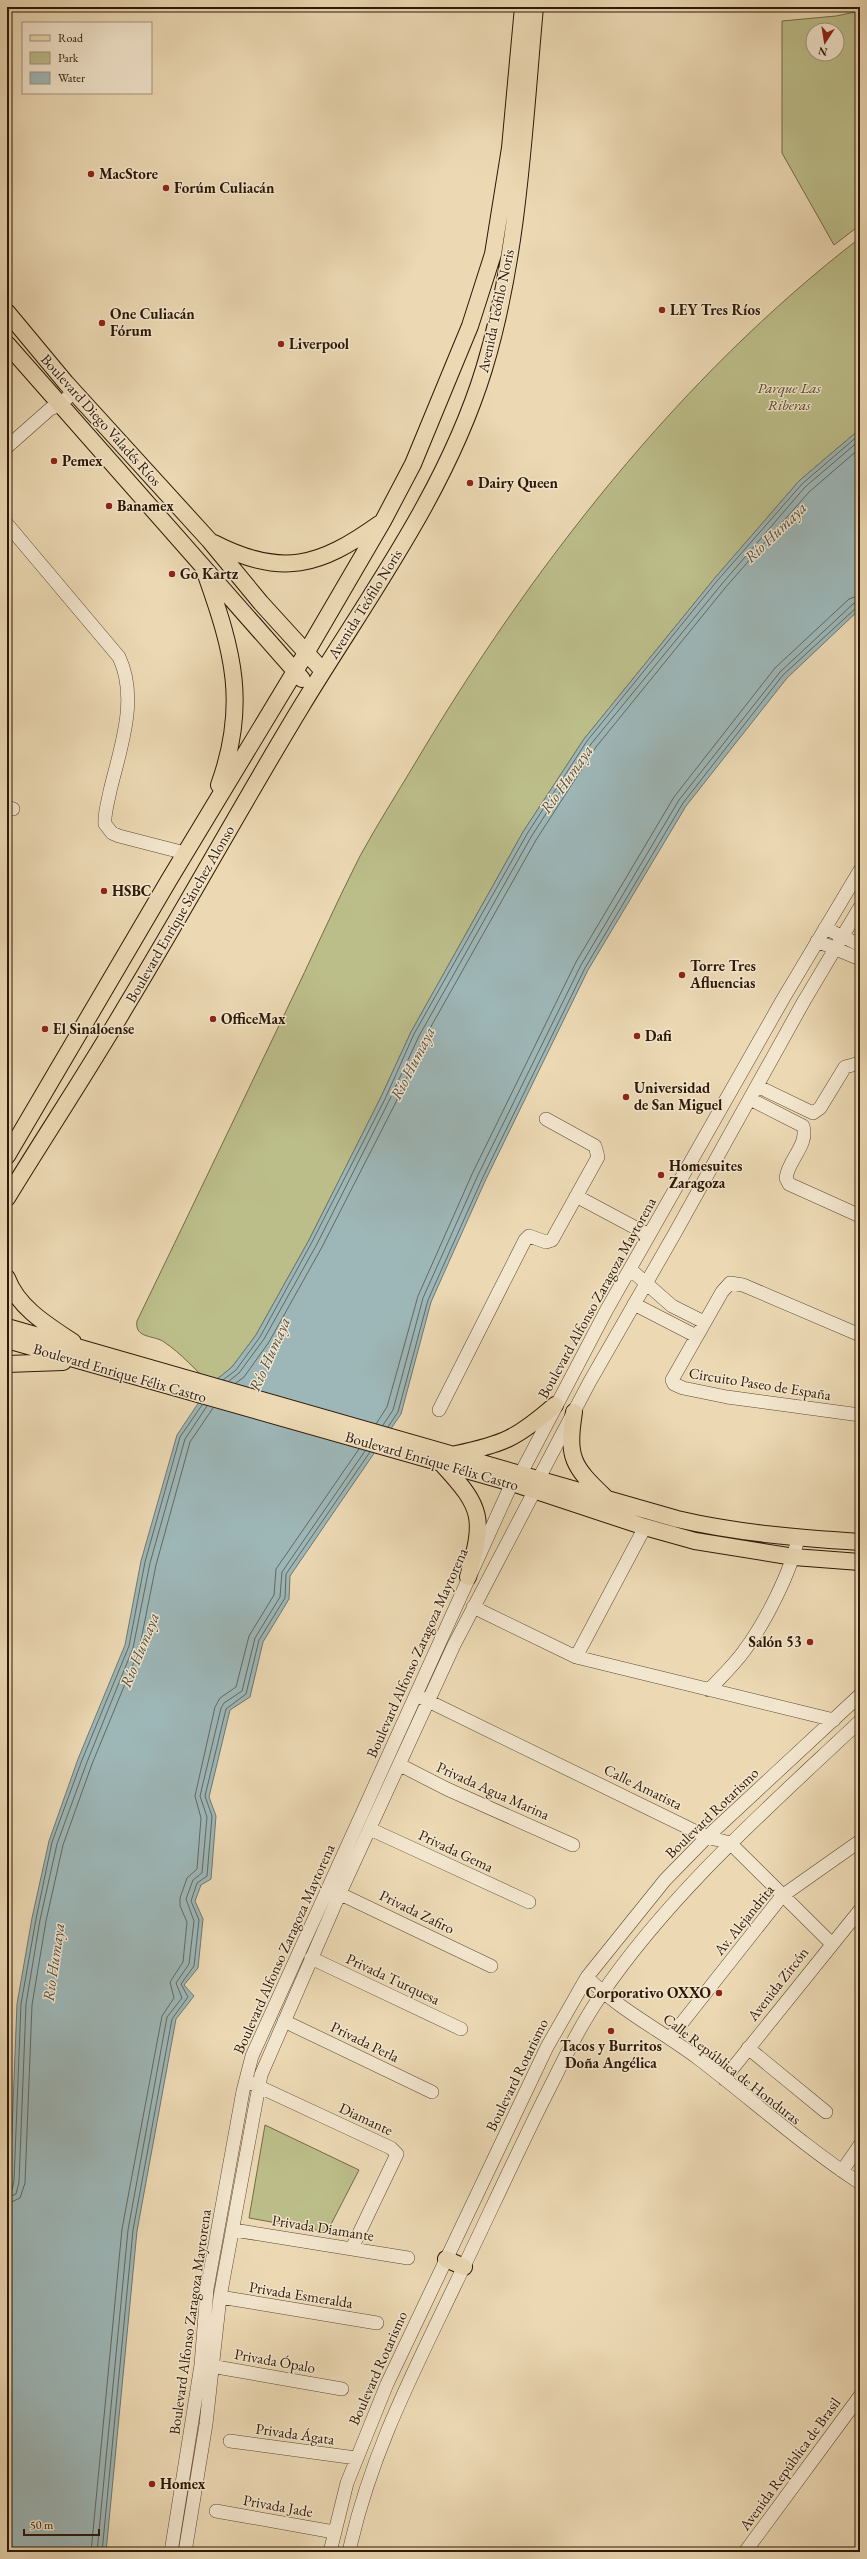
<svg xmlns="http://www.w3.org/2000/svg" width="867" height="2559" font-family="'EB Garamond',serif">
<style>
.green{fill:#bcbe8a;stroke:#746b47;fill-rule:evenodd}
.water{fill:#9db7b8;stroke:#707770}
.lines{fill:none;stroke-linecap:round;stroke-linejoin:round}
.shore{stroke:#64685e;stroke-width:1}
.minor-casing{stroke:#5c4830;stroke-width:14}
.major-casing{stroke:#2c1804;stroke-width:18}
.minor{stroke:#f3e6ce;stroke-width:13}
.major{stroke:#ecd9b4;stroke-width:16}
.poi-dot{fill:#8f2418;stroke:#f3e6ce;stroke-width:1.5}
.labels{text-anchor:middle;stroke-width:3;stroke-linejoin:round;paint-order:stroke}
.poi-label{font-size:15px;font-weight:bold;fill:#2c1804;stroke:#f3e6ce;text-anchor:start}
.street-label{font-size:15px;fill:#2c1804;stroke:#f3e6ce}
.park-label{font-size:15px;font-style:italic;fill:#574a2c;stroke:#f3e6ce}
.water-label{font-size:16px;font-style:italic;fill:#545043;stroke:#f3e6ce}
</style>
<rect width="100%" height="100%" fill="#ecd9b4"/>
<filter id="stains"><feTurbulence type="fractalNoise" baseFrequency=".005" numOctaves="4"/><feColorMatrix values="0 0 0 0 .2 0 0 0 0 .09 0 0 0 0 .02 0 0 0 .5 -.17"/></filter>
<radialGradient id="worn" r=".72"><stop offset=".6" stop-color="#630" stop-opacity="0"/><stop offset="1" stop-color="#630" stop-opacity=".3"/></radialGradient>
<path class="green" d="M860 11V225L834 245 782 153V21L836 16ZM813 30H837V54H813Z
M860 238V429L799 481 714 579 584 739 523 832 411 1032 381 1097 309 1240 256 1335 232 1367 211 1384C196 1371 181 1353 164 1342 155 1335 134 1339 137 1321 187 1218 236 1115 286 1011 311 960 334 907 360 856 377 825 396 795 414 765 530 569 679 377 860 238Z
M265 2125 359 2170 327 2232 249 2218Z"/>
<path class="water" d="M860 429V609L787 678 686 806 588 970 486 1179 431 1302 401 1414 290 1576 289 1599 263 1642 250 1697 230 1710 209 1797 216 1816 211 1879 201 1885 195 1901 203 1919 198 1968 184 1985 194 1996 176 2019 137 2231 106 2552H7V2198L10 2181 17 2004 32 1918 49 1841 78 1759 125 1645 141 1561 177 1435 211 1384 232 1367 256 1335 309 1240 381 1097 411 1032 523 832 584 739 714 579 799 481Z"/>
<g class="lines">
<path class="shore" d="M223 1380 236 1370 260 1337 312 1242 385 1099 414 1034 527 834 587 741 717 581 802 484 860 434
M229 1381 239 1373 264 1339 317 1244 389 1101 419 1036 531 837 591 744 721 585 805 487 860 440
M236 1383 244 1377 269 1342 322 1247 395 1104 424 1039 536 840 596 747 725 588 809 492 860 448
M376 1424 387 1407 418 1296 473 1172 576 962 674 797 775 668 849 599 860 595
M383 1425 393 1410 423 1298 478 1175 581 965 679 800 780 672 853 604 860 601
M388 1427 398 1412 428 1300 483 1177 585 968 683 803 783 675 856 608 860 606
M7 2192 12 2190 14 2181 21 2004 36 1919 52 1842 82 1760 129 1646 145 1562 180 1437 202 1405
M7 2198 16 2194 19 2182 26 2004 40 1920 57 1844 87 1762 133 1648 150 1563 185 1439 207 1406
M7 2204 20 2198 25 2183 32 2005 46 1921 63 1845 92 1764 139 1650 156 1565 190 1442 213 1408
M91 2552 122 2229 162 2016 174 1998 170 1982 183 1962 187 1922 180 1906V1898L187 1878 197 1869 201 1818 195 1796 215 1707 220 1698 236 1687 249 1636 274 1595 276 1569 359 1449
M97 2552 128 2230 167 2017 182 1998 176 1983 189 1964 194 1921 186 1899 193 1880 202 1873 207 1817 200 1796 221 1708 224 1703 242 1691 255 1638 280 1597 282 1572 365 1451
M102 2552 133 2230 172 2019 188 1997 181 1984 194 1966 199 1920 191 1901 197 1883 207 1876 212 1816 205 1796 226 1709 246 1694 259 1640 285 1598 286 1574 370 1452"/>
<g class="minor-casing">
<path id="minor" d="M7 447 50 409 59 405 74 392
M7 524 119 657C139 699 120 749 110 791 108 802 104 814 105 824L112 833 119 836 185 853
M7 807 13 809
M825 928 860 945
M817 941 860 959
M757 1086 813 1113 820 1108 845 1067 860 1063
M750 1099 803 1126C809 1145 788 1160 786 1178L789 1184 860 1216
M576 1196 649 1235
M630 1269 672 1306 704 1322
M634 1304 696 1336
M860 1335 743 1285 730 1283 722 1292 672 1380 674 1384 683 1388 727 1397 860 1415
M439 1410 525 1240 529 1236 546 1242 552 1240 598 1157 595 1146 546 1119
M521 1473 606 1311 783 999 860 870
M539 1478 589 1383 675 1233 804 1001 860 907
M473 1607 576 1657 834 1720
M576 1657 645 1527
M709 1690C721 1677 734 1665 744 1651 765 1623 791 1572 798 1538
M422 1698 707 1837 730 1843 831 1943
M400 1765 447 1789 573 1845
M370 1829 529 1902
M332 1890 491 1966
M311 1958 461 2029
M587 1977C619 2010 662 2031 699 2059 754 2101 802 2145 860 2183
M284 2021 432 2092
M670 2038 782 1896 860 1841
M748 2048 826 2112
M724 2079 860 1910
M251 2083 391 2148 397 2154 352 2248
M842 2171 860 2145
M234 2230 408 2258
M220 2297 377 2323
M205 2365 342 2389
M230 2441 356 2458
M216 2511 334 2532
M171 2552 201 2365 207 2289 243 2091 252 2056 512 1483
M185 2552 206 2424 220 2297 261 2075 340 1893 454 1645 535 1490
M330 2552 347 2483 387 2384 547 2047 587 1977 665 1880 707 1837 860 1695
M349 2552C370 2455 413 2373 455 2285 484 2225 512 2164 541 2105 560 2068 577 2030 601 1995 672 1891 769 1807 860 1721
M745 2552 860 2396"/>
</g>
<g class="major-casing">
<path id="major" d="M7 312 66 383 209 540 261 603 323 671
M7 344 302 679
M214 543C282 578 320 566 379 524
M206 575C233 651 248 705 219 785
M7 1156 169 880 306 653 383 521 413 464 470 326 493 254 510 148 523 7
M7 1198C46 1134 88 1071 126 1006 186 907 241 806 301 707 367 598 446 493 484 369 519 254 524 126 535 7
M7 1278C18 1308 49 1326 73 1342
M7 1327 677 1519C737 1533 798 1538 860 1542
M7 1340 512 1483 645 1527 695 1541 794 1557 860 1562
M7 1364 63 1362
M574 1412C567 1457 572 1466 605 1497
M456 1454C504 1444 517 1438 555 1405
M442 1464C484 1509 484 1519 468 1577
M446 2259 464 2267"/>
</g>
<use href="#minor" class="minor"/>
<use href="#major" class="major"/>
</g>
<g class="poi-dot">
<circle cx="91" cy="174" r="4"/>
<circle cx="166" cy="188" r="4"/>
<circle cx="662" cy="310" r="4"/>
<circle cx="102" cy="323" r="4"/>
<circle cx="281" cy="344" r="4"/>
<circle cx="54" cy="461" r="4"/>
<circle cx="470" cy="483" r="4"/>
<circle cx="109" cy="506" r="4"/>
<circle cx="172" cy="574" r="4"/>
<circle cx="104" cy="891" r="4"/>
<circle cx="682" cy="975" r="4"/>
<circle cx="213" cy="1019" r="4"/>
<circle cx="45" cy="1029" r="4"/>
<circle cx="637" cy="1036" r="4"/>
<circle cx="626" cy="1097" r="4"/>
<circle cx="661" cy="1175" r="4"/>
<circle cx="810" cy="1642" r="4"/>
<circle cx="719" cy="1993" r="4"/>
<circle cx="611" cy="2031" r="4"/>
<circle cx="152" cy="2484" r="4"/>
</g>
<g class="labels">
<g class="poi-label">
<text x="99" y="179">MacStore</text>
<text x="174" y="193">Forúm Culiacán</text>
<text x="670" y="315">LEY Tres Ríos</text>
<text x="110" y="319">One Culiacán<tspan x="110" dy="17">Fórum</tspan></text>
<text x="289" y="349">Liverpool</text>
<text x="62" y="466">Pemex</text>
<text x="478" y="488">Dairy Queen</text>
<text x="117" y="511">Banamex</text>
<text x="180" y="579">Go Kartz</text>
<text x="112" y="896">HSBC</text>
<text x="690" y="971">Torre Tres<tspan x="690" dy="17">Afluencias</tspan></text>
<text x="221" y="1024">OfficeMax</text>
<text x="53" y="1034">El Sinaloense</text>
<text x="645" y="1041">Dafi</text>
<text x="634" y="1093">Universidad<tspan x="634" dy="17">de San Miguel</tspan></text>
<text x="669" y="1171">Homesuites<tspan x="669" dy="17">Zaragoza</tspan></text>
<text x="802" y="1647" text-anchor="end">Salón 53</text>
<text x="711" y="1998" text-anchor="end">Corporativo OXXO</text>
<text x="611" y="2051" text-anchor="middle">Tacos y Burritos<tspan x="611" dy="17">Doña Angélica</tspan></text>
<text x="160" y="2489">Homex</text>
</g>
<g class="street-label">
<text transform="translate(496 311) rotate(-78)" y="5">Avenida Teófilo Noris</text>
<text transform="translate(101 420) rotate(48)" y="5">Boulevard Diego Valadés Ríos</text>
<text transform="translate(365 604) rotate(-58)" y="5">Avenida Teófilo Noris</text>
<text transform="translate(180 914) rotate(-60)" y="5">Boulevard Enrique Sánchez Alonso</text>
<text transform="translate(597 1298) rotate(-61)" y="5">Boulevard Alfonso Zaragoza Maytorena</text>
<text transform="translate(120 1373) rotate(16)" y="5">Boulevard Enrique Félix Castro</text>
<text transform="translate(760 1384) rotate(9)" y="5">Circuito Paseo de España</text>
<text transform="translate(432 1461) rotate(16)" y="5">Boulevard Enrique Félix Castro</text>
<text transform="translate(417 1653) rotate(-66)" y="5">Boulevard Alfonso Zaragoza Maytorena</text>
<text transform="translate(643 1787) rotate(26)" y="5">Calle Amatista</text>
<text transform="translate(493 1791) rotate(24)" y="5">Privada Agua Marina</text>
<text transform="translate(712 1813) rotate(-44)" y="5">Boulevard Rotarismo</text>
<text transform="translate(456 1851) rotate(25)" y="5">Privada Gema</text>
<text transform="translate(417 1912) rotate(26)" y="5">Privada Zafiro</text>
<text transform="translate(744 1920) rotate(-51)" y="5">Av. Alejandrita</text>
<text transform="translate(284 1949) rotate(-66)" y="5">Boulevard Alfonso Zaragoza Maytorena</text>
<text transform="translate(393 1979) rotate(25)" y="5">Privada Turquesa</text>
<text transform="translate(778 1984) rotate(-52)" y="5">Avenida Zircón</text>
<text transform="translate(365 2042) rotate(26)" y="5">Privada Perla</text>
<text transform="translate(732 2069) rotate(38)" y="5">Calle República de Honduras</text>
<text transform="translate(517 2075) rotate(-64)" y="5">Boulevard Rotarismo</text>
<text transform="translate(366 2119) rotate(25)" y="5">Diamante</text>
<text transform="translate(323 2228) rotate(9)" y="5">Privada Diamante</text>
<text transform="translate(301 2295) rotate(9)" y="5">Privada Esmeralda</text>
<text transform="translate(190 2322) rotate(-82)" y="5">Boulevard Alfonso Zaragoza Maytorena</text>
<text transform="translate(275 2361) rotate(10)" y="5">Privada Ópalo</text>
<text transform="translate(378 2368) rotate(-66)" y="5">Boulevard Rotarismo</text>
<text transform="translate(295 2434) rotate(8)" y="5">Privada Ágata</text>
<text transform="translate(790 2464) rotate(-54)" y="5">Avenida República de Brasil</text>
<text transform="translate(278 2506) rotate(10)" y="5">Privada Jade</text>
</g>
<g class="park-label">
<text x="789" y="393">Parque Las<tspan x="789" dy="17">Riberas</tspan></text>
</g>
<g class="water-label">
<text transform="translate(775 532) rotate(-44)" y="6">Río Humaya</text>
<text transform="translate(566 779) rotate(-55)" y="6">Río Humaya</text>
<text transform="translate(412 1063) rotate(-63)" y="6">Río Humaya</text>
<text transform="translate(269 1354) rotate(-66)" y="6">Río Humaya</text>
<text transform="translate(139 1650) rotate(-68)" y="6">Río Humaya</text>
<text transform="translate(53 1962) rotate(-82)" y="6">Río Humaya</text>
</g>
</g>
<rect width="867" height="2559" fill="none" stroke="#ecd9b4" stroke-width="24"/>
<rect x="8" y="8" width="851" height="2543" fill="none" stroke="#2c1804" stroke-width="2"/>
<rect x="12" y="12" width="843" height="2535" fill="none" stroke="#2c1804"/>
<rect x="22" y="22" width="130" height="72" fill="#f3e6ce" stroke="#a3947d"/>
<rect x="30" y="35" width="20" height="6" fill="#ecd9b4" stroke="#a3947d"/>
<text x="58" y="42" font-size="12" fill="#2c1804">Road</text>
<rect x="30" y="52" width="20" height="12" fill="#bcbe8a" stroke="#a3947d"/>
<text x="58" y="62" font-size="12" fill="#2c1804">Park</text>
<rect x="30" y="72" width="20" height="12" fill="#9db7b8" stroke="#a3947d"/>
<text x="58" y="82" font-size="12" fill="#2c1804">Water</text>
<g transform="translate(825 42) rotate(192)"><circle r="19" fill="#f3e6ce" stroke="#a3947d"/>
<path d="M0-3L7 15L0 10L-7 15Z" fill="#8f2418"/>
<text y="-6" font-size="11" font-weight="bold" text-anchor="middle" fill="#2c1804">N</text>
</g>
<path d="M24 2529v6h75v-6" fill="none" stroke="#2c1804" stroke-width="2"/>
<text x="30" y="2529" font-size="12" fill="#2c1804" stroke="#f3e6ce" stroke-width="3" paint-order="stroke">50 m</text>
<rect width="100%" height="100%" filter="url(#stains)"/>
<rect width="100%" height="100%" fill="url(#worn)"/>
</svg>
